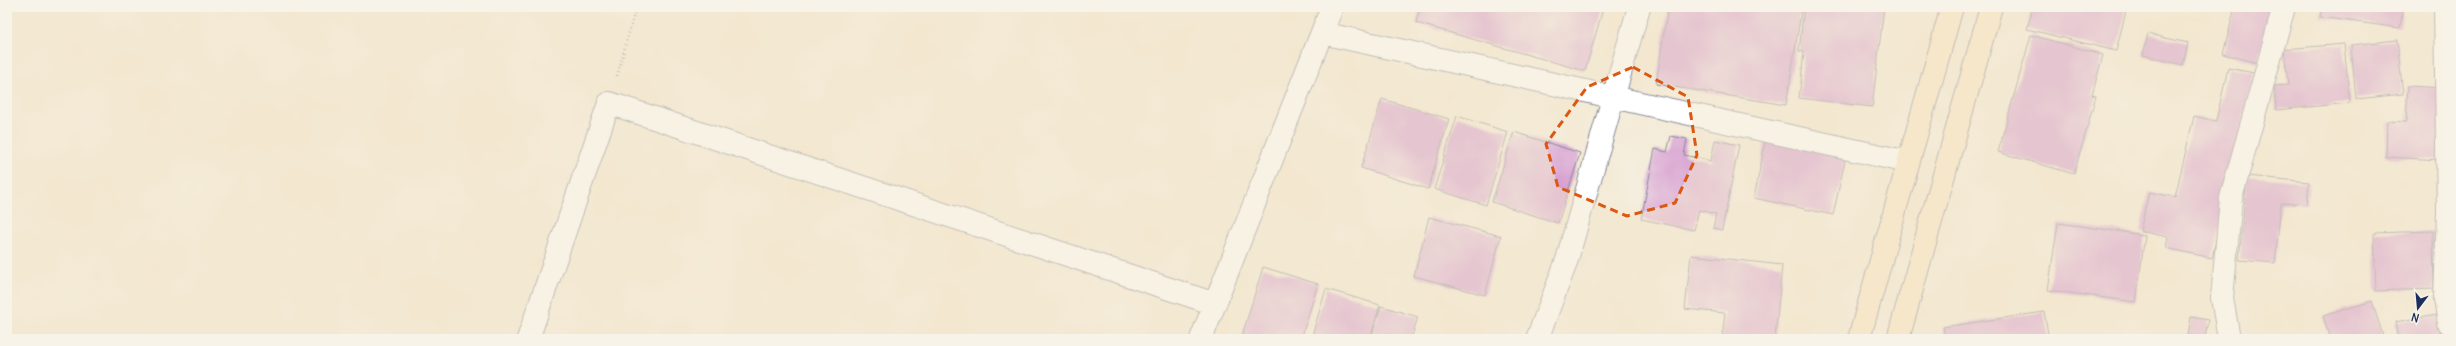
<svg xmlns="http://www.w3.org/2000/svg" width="2456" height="346" font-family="Delius,sans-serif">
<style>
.building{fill:#d69dd1}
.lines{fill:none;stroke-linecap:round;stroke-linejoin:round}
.street-casing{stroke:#878b97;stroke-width:24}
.secondary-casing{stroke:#878b97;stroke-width:24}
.path{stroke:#878b97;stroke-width:2.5;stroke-dasharray:1 3;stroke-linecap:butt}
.street{stroke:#fff;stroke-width:22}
.secondary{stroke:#fbe6c4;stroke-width:22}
.marked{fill:none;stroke:#de5710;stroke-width:3;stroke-dasharray:8 5;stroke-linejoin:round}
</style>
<rect width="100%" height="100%" fill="#f7f3e8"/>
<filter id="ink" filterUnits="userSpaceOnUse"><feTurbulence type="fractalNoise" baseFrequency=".025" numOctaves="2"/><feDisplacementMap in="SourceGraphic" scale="8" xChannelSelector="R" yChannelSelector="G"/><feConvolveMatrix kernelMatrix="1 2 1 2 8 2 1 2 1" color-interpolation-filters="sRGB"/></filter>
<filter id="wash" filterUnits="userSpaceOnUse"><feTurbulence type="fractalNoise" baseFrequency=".012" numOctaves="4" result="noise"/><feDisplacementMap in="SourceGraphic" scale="16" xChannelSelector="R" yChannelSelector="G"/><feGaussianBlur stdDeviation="0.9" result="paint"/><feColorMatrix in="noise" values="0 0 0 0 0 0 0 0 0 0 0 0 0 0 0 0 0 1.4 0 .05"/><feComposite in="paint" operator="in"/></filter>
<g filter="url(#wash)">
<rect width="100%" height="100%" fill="#f3e7d0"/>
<g id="blocks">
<path class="building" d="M1420 7H1595L1603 9 1585 71 1416 23Z
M1668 7H1802L1786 105 1656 84Z
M1804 7H1884L1872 107 1799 98 1804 52 1799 51Z
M2033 7H2127L2116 51 2027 29Z
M2235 7H2273L2258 63 2223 54Z
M2322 7H2403L2400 28 2320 17Z
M2148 34 2188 43 2183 65 2143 55Z
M2031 35 2103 55 2092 95 2096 96 2074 174 1998 152Z
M2397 40 2403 94 2356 99 2351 45Z
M2344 44 2350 103 2276 110 2274 86 2288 85 2284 49Z
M2228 68 2254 73 2212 258 2166 248 2168 237 2140 231 2149 192 2175 197 2194 116 2216 121Z
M2408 86 2444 88 2441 160 2386 157 2387 121 2406 122Z
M1382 99 1449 119 1428 189 1361 168Z
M1457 116 1508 132 1486 205 1434 189Z
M1514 132 1580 153 1558 223 1492 202Z
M1671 136 1687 139 1684 155 1711 161 1715 140 1739 145 1722 230 1713 228 1716 214 1699 210 1694 230 1641 219 1655 149 1667 152Z
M1766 138 1846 156 1833 215 1754 198Z
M2247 176 2309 182 2307 205 2281 203 2275 263 2239 260Z
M1429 217 1501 236 1485 295 1414 276Z
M2058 223 2145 235 2136 302 2048 290Z
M2433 231 2434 289 2376 291 2374 233Z
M1691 255 1782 265 1775 339H1722L1725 313 1685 309Z
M1263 267 1318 284 1301 339H1241Z
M1326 289 1380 305 1370 339H1311Z
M2372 301 2384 339H2330L2323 316Z
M1381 306 1418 317 1411 339H1385L1372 335Z
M2044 312 2049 339H1945L1943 327Z
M2437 315 2442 339H2398L2395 322Z
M2191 317 2208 320 2205 338 2188 335Z"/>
</g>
</g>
<g filter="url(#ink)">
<use href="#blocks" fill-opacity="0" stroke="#878b97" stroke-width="1"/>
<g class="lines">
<g class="street-casing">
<path id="street" d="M2445 7 2448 211 2445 299 2449 323
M1322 33 1908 162
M528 339 609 103 1215 304
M1201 339 1332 7
M1537 339 1566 263 1639 7
M2229 339 2222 298 2231 198 2284 7"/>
</g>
<g class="secondary-casing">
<path id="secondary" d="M1859 339 1952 7
M1898 339 1991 7"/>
</g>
<path class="path" d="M617 76 636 7"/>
<use href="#street" class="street"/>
<use href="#secondary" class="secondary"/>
</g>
</g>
<path d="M0 0H2456V346H0ZM1633 67 1688 97 1697 155 1675 203 1627 216 1558 187 1546 144 1587 87Z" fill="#f3e7d0" fill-opacity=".55" fill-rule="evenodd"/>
<path class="marked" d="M1633 67 1688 97 1697 155 1675 203 1627 216 1558 187 1546 144 1587 87Z"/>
<rect width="2456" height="346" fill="none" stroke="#f7f3e8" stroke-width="24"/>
<g transform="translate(2418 308) rotate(196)" stroke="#f7f3e8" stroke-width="3" paint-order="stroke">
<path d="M0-3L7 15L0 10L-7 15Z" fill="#1b2f5e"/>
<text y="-6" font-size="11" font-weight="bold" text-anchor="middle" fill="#1b2f5e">N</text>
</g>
</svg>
